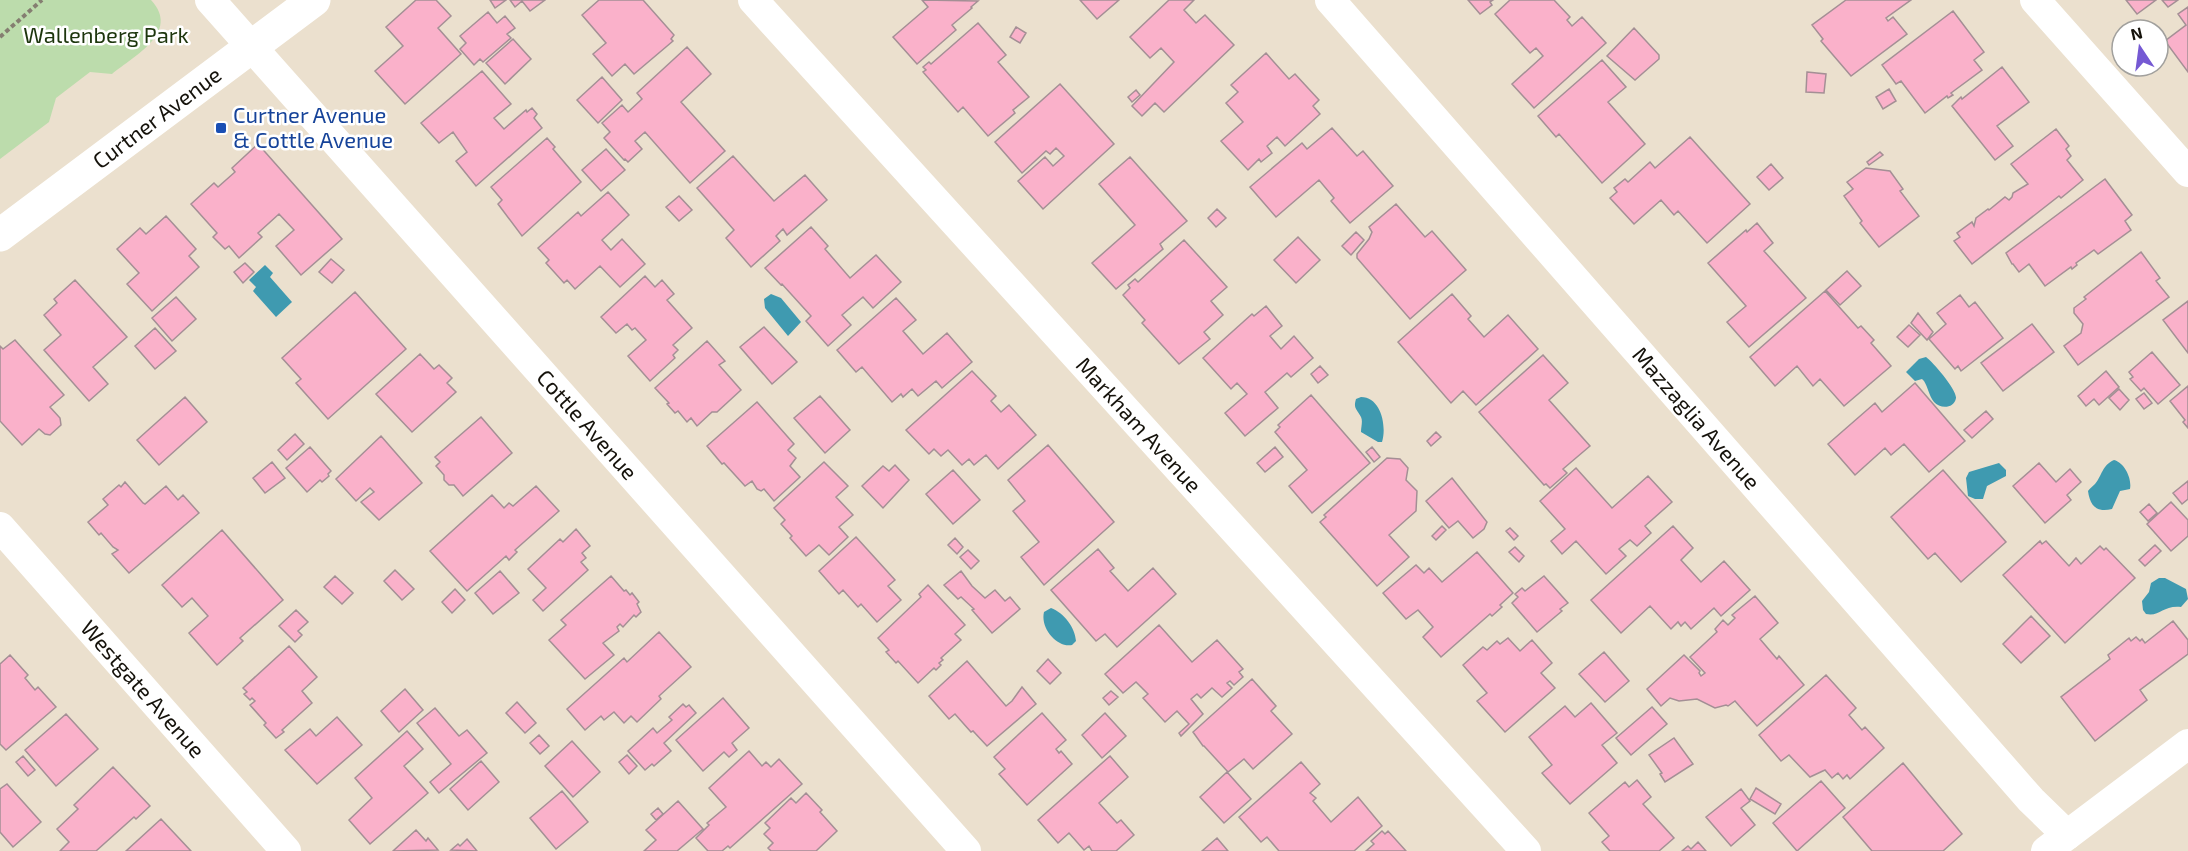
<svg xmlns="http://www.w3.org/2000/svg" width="2188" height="851" font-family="'Exo 2',sans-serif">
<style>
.green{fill:#bcdcac}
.water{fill:#3f9ab0}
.building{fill:#fab1ca;stroke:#a48f95;stroke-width:1.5}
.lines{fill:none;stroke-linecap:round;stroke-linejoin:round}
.path{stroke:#857e71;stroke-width:4;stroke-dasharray:4.5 3;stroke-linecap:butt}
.minor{stroke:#fff;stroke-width:30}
.secondary{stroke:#fff;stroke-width:33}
.transit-dot{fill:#1a4fb4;stroke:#fff;stroke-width:2}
.labels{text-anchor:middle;stroke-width:5;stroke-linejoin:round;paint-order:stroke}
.park-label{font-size:22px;fill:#1d360d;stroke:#fff}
.transit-label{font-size:22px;fill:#164399;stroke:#fff;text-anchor:start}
.street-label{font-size:22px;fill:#15120b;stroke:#fff}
</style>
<rect width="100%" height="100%" fill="#ebe0ce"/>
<path class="green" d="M0 0H151C181 32 134 56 112 74L90 72 56 98 49 122 0 159Z"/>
<path class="water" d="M265 265 273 273 270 277 292 302 276 317 253 291 256 287 249 280Z
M771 294 781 298 801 322 788 336 765 308 764 299Z
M1926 357C1933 362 1957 390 1956 398 1954 409 1940 409 1934 402 1929 396 1928 387 1924 381L1922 379 1915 381 1906 372 1919 359Z
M1361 397C1381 397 1387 426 1382 442H1378L1361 432C1361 427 1363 421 1361 417 1357 409 1353 409 1356 399Z
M2114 460C2125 463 2132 479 2130 489L2120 491 2112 509C2097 513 2090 506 2088 491 2090 488 2093 486 2095 484 2102 476 2102 465 2114 460Z
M1999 463 2006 470V476L1987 486 1983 499H1975L1968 496 1966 478 1969 472Z
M2159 578H2165L2186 589 2188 599 2181 607C2163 605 2160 617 2146 614L2143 610 2142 601 2149 592 2151 583Z
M1051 608C1064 613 1075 627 1076 641L1072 645C1057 648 1040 628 1044 612Z"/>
<path class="building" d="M416 0H436L451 16 438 28 461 54 405 104 375 71 403 46 386 27Z
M490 0H506L495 8Z
M510 0H545L530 11 522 1 515 7Z
M599 0H643L674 35 671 39 673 41 634 74 625 64 612 76 593 54 606 43 582 15Z
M922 0 978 1 971 7 972 8 952 25 956 30 917 64 893 37 928 7Z
M1080 0H1119L1097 19Z
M1169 0H1194L1184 10 1196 23 1205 15 1234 45 1164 112 1155 103 1142 116 1132 106 1174 62 1161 48 1150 58 1130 37Z
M1468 0H1493L1490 2 1492 5 1480 14Z
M1510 0H1554L1570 17 1567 20 1572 26 1582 17 1606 43 1534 108 1512 84 1543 56 1536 48 1530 53 1495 14Z
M1846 0H1911L1886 18 1888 21 1893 17 1907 34 1851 76 1821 41 1823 39 1812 25Z
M2126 0H2156L2137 14Z
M2162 0H2178L2168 7Z
M2188 7V72L2165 41 2186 25 2178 14Z
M1953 11 1984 52 1974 60 1982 70 1951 93 1953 95 1948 98 1947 96 1925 113 1901 81 1896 84 1882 65Z
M488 12 497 23 505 16 515 28 507 34 511 38 483 62 480 59 474 65 460 49 466 43 460 36Z
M978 23 1006 55 998 62 1029 97 1013 110 1015 113 988 136 963 107 958 112 923 72 926 70 923 67 929 62 931 64Z
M1016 27 1026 33 1020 43 1010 37Z
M1634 28 1659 55V59L1635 80 1607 56Z
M513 39 531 59 505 84 486 63Z
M687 47 711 74 681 102 725 151 690 183 645 132 635 141 642 149 628 162 625 159 624 160 604 138 610 132 602 123 622 105 628 112 642 99 637 93Z
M1266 53 1289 79 1295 74 1319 100 1313 106 1320 114 1285 146 1277 137 1267 146 1272 153 1261 162 1259 159 1248 170 1221 141 1243 122 1226 103 1238 92 1231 85Z
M1602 60 1626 87 1608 102 1645 144 1602 183 1559 134 1556 137 1538 116Z
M2002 67 2029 102 1997 126 2013 146 1995 160 1952 106 1961 97 1962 99Z
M482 71 511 104 494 118 504 129 526 110 527 112 532 108 537 114 534 118 542 128 476 186 456 161 467 152 453 132 439 143 421 123Z
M1807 72 1826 74 1824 93 1806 92Z
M602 77 622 100 598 123 577 100Z
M1060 84 1114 144 1043 209 1018 181 1045 157 1053 166 1064 156 1056 148 1050 154 1046 151 1022 173 995 142Z
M1889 89 1896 101 1883 109 1876 97Z
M1136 90 1140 95 1132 102 1128 97Z
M1332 128 1357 156 1363 151 1393 186 1350 223 1331 201 1334 198 1319 180 1276 217 1250 187 1302 143 1307 149Z
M2056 129 2069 146 2066 149 2071 156 2067 160 2083 180 2061 198 2059 196 1972 264 1954 241 1960 237 1957 233 1972 222 1974 226 1976 218 1988 209 1989 210 2005 197 2009 200 2012 197 2013 193 2028 184 2011 164Z
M1690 137 1750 204 1707 243 1678 211 1674 215 1661 200 1634 224 1610 198 1617 192 1614 188 1625 179 1628 182 1650 162 1655 168Z
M547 138 555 147 553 149 581 182 522 236 498 204 502 200 491 187Z
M258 144 342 239 301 275 276 246 294 230 279 214 258 233 262 237 239 258 229 246 225 249 213 237 217 233 191 204 214 183 218 187 235 172 232 168Z
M606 149 625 170 601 191 582 170Z
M1880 152 1883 155 1869 165 1867 162Z
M733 156 774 201 805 175 827 200 787 235 783 229 776 236 780 241 751 267 726 238 734 230 697 188Z
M1130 157 1187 221 1160 244 1163 249 1116 289 1092 263 1135 225 1099 184Z
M1771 164 1783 178 1769 190 1757 177Z
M1866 168 1890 171 1903 189 1900 191 1919 216 1879 247 1860 223 1862 221 1844 196 1853 189 1847 182Z
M2105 179 2132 215 2125 221 2131 230 2098 254 2094 250 2076 263 2077 265 2072 269 2071 267 2045 286 2029 264 2019 272 2013 264H2012L2006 253Z
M608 192 629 215 602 240 611 250 622 239 645 264 620 287 600 266 575 289 567 280 564 283 546 263 549 260 538 248 578 212 581 216Z
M679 196 692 210 679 221 666 207Z
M1396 204 1425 237 1432 231 1466 270 1410 319 1357 258V254L1369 239 1372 232 1369 227Z
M1217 209 1226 218 1216 227 1208 218Z
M166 216 196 249 189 256 199 267 152 311 127 284 139 273 117 249 140 228 146 234Z
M1757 223 1773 243 1764 251 1806 298 1749 347 1727 322 1746 306 1708 263 1746 230 1747 232Z
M811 227 828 246 825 249 850 278 876 255 901 282 873 308 863 297 842 315 851 325 828 346 806 321 811 316 782 284 781 285 765 268Z
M1356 232 1364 240 1351 255 1342 246Z
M1298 237 1320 260 1296 283 1274 260Z
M1184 240 1227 287 1211 301 1223 315 1204 332 1210 339 1179 364 1142 323 1145 320 1123 295 1130 288 1128 285 1135 279 1138 282Z
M2141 252 2160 278 2156 281 2169 297 2078 365 2064 346 2081 333 2083 324 2074 313V308L2086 299 2084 297Z
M331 259 344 270 332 283 319 272Z
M245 263 254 272 243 283 234 272Z
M1847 271 1861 286 1840 305 1826 290Z
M645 276 655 287 662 280 674 294 667 300 692 328 673 345 678 350 673 355 675 358 650 381 628 356 646 340 635 328 632 330 627 324 616 333 601 317Z
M75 280 127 337 93 367 108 384 89 401 44 350 61 335 44 315 57 303 54 299Z
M1825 291 1858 328 1861 326 1874 340 1871 343 1891 366 1844 406 1820 379 1813 386 1797 366 1775 386 1750 357Z
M355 292 406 349 328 419 296 383 301 379 282 358Z
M1452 294 1471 316 1468 319 1484 337 1508 315 1538 349 1476 405 1463 391 1451 403 1398 342Z
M1960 295 1969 307 1975 302 2003 338 1961 371 1958 366 1955 369 1929 339 1946 324 1937 313Z
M176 297 196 319 172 341 152 318Z
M896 298 916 320 903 331 923 354 947 333 972 362 942 388 936 381 918 396 912 389 903 397 901 394 892 402 862 367 856 372 837 350Z
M2188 301V353L2163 320Z
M1266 306 1282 326 1270 336 1281 349 1294 336 1313 358 1291 377 1287 373 1265 392 1278 408 1245 436 1225 413 1247 394 1237 383 1231 389 1203 358 1252 314 1254 316Z
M1918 313 1933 332 1927 340 1911 323Z
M2032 324 2054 352 2003 391 1981 363Z
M1909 325 1920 335 1908 347 1897 337Z
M764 327 797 362 772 384 740 347Z
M155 328 176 351 155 369 135 346Z
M15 340 64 395 50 407 60 418 61 425 50 435 45 434 39 429 22 445 0 421V346L3 349Z
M707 341 725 361 719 365 741 390 717 412H712L697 426 691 418 687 422 678 411 675 413 667 404 669 403 655 388Z
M2152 352 2180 385 2158 404 2144 388 2141 391 2130 379 2133 377 2129 372Z
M420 354 434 369 439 365 452 378 447 383 456 392 412 432 376 394Z
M1543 355 1568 383 1549 400 1590 446 1563 469 1567 473 1550 488 1546 484 1544 485 1479 412Z
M1320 366 1328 375 1318 383 1311 374Z
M972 371 996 396 991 401 1001 412 1009 405 1036 435 998 469 986 455 974 465 969 459 962 465 948 450 941 456 934 449 929 454 906 430Z
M2106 371 2119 387 2099 405 2094 399 2086 406 2078 396Z
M1915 383 1965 441 1929 472 1904 444 1891 455 1885 448 1855 475 1828 444 1875 403 1882 412Z
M2188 386V428L2183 422 2185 420 2170 401Z
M2119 389 2129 400 2120 410 2109 398Z
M2144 393 2152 403 2144 409 2136 399Z
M1311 395 1370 463 1312 513 1289 486 1307 470 1275 432 1280 427 1278 425Z
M820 396 850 430 825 453 794 418Z
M185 397 207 422 159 465 137 440Z
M757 402 794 444 788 450 796 458 790 466 800 477 774 501 764 489 761 491 757 489 752 481 745 486 724 463 722 464 707 446Z
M1986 411 1993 419 1972 438 1964 430Z
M481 417 512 453 463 496 454 485H449L444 480V475L436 466 440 462 435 457Z
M1436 432 1441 437 1431 446 1427 441Z
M295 434 304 444 287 460 278 450Z
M381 436 422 483 379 520 361 502 374 492 370 488 356 501 336 479Z
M1048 445 1114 522 1044 585 1021 557 1039 542 1013 511 1025 501 1008 480Z
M310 447 331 471 328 474 329 476 322 482 320 480 307 492 286 468Z
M1275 447 1283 457 1265 472 1257 463Z
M1372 447 1380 457 1374 462 1366 452Z
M1387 458 1400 459 1408 468 1406 480 1417 491 1416 511 1389 535 1409 557 1377 586 1320 522 1326 517 1324 515Z
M272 462 285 478 265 493 253 478Z
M824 462 848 486 836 497 853 515 839 527 848 537 829 555 819 545 806 556 790 538 792 536 781 524 785 520 774 508Z
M2039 463 2056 482 2070 469 2081 482 2067 495 2071 500 2045 523 2013 486Z
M895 465 909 480 883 508 862 486 883 466 889 471Z
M1576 468 1612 508 1648 476 1672 502 1645 526 1651 533 1637 546 1630 540 1619 549 1626 556 1606 574 1576 541 1562 554 1551 541 1565 529 1540 501Z
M953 470 980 500 953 524 926 494Z
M1943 470 2006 542 1961 582 1935 553 1928 559 1891 517Z
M1452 478 1487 522 1484 529 1473 538 1458 521 1449 528 1426 501Z
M2188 481V499L2182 504 2173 493Z
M125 482 143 503 145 504 166 486 178 500 183 495 199 513 129 573 112 554 118 550 113 547 101 533 99 535 88 522 108 505 103 499 119 485 121 487Z
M536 486 559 511 515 550 517 552 509 560 506 556 467 591 430 551 492 495 504 508 509 503 513 506Z
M2171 502 2188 520V536L2171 551 2147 524Z
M2149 504 2157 513 2148 521 2140 512Z
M1442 526 1446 530 1436 540 1432 536Z
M1673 526 1693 548 1681 560 1701 582 1724 561 1750 590 1721 616 1714 608 1691 629 1685 622 1681 626 1678 622 1671 629 1650 606 1621 633 1591 600Z
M1510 528 1518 536 1514 540 1506 531Z
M576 529 590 546 582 553 586 558 581 562 588 570 543 611 533 600 546 588 528 569 560 539 563 542Z
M222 530 283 600 240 638 243 641 217 665 189 633 208 616 192 598 182 607 162 585Z
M856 537 895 580 888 586 901 600 877 622 861 604 858 607 843 590 839 594 819 571Z
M955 538 963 547 957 554 948 545Z
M2040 541 2042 544 2046 541 2069 566 2076 558 2081 564 2100 546 2104 550 2106 548 2135 578 2065 643 2003 575Z
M2155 545 2161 551 2145 566 2139 560Z
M1515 547 1524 556 1519 562 1509 552Z
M1098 549 1114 568 1110 571 1128 591 1153 568 1176 594 1117 647 1105 634 1096 641 1051 590Z
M968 550 979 561 971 569 960 557Z
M1477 552 1513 593 1500 605 1502 607 1492 616 1490 614 1441 657 1423 637 1433 627 1418 610 1406 619 1383 593 1416 565 1424 573 1429 568 1442 582Z
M395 570 414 589 402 600 384 581Z
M500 571 519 593 493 614 475 593Z
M961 571 972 586 985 598 995 590 1005 601 1010 597 1020 609 992 633 972 610 974 609 961 597 958 599 944 585Z
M335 576 353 593 342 604 324 587Z
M611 576 624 591 626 590 630 595 632 593 639 602 637 604 641 612 636 617 634 615 623 627 620 624 617 627 619 631 603 643 614 655 585 679 549 640 566 625 561 620Z
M1544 576 1568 603 1560 609 1562 611 1537 632 1512 603 1518 597 1515 594 1522 588 1525 591Z
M928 585 965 625 955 634 961 640 941 658 943 660 939 663 941 665 936 670 934 668 918 683 898 661 896 663 886 652 889 650 878 638 921 597 919 594Z
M455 589 465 600 452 613 442 602Z
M1755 596 1778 623 1760 639 1777 659 1779 656 1804 685 1757 726 1735 701 1728 706 1726 705 1715 708 1697 699 1679 701 1670 698 1661 706 1647 689 1684 655 1700 671 1699 673 1701 676 1705 673 1690 657 1717 632 1715 629 1723 620 1728 625 1735 618 1732 615Z
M296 610 308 622 298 631 302 635 295 642 279 626Z
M2031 616 2050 636 2021 663 2003 644Z
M2173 621 2188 640V654L2140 690 2147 700 2095 741 2061 697 2110 659 2108 655 2129 638 2131 641 2136 637 2140 641 2142 639 2145 643Z
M1159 625 1192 662 1217 640 1243 669 1239 672 1243 677 1234 685 1230 681 1227 683 1232 688 1222 697 1212 688 1201 698 1197 694 1191 699 1203 714 1181 736 1179 733 1189 724 1177 711 1165 722 1143 698 1148 694 1136 682 1123 693 1105 674Z
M659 632 691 667 659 696 661 699 637 722 631 716 624 723 614 712 604 720 601 716 585 730 567 709 624 658 627 662Z
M1508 638 1520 651 1532 640 1552 663 1541 673 1555 688 1505 732 1477 701 1487 693 1463 665 1483 647 1487 650 1497 641 1500 644Z
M289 646 317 677 302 691 312 703 282 730 284 732 276 738 264 725 266 723 250 705 255 701 252 698 250 700 244 694 247 692 243 688Z
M1604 652 1629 681 1605 702 1579 674Z
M10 655 28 675 25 678 35 690 38 687 56 707 6 750 0 744V664Z
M1048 659 1061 673 1050 684 1037 671Z
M967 661 1006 706 1012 701 1022 687 1036 704 987 746 973 731 971 732 955 714 949 719 929 696Z
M1826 675 1856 708 1849 715 1862 730 1865 727 1884 748 1850 779 1847 775 1843 779 1838 773 1832 778 1825 770 1810 777 1789 755 1781 761 1759 735Z
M1252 679 1276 706 1271 711 1292 734 1253 769 1244 759 1228 772 1204 746H1203L1193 732Z
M405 689 423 710 399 732 381 711Z
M1111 691 1118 697 1109 705 1103 698Z
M723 698 749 728 732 743 737 750 729 757 724 752 703 771 676 740Z
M517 702 536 723 525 733 506 713Z
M1591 703 1617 733 1602 745 1617 763 1570 804 1542 773 1552 765 1529 737 1565 706 1575 717Z
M683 704 686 707 689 705 696 713 664 743 671 751 654 766 652 764 645 770 628 751 653 728 657 733 672 720 669 717Z
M1652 707 1667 724 1631 755 1616 738Z
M435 708 459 736 467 730 487 753 439 793 430 782 451 764 417 723Z
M1042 713 1066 740 1056 749 1059 753 1061 751 1072 764 1027 805 999 774 1005 769 994 757Z
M1105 713 1126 736 1102 758 1082 735Z
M66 714 98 749 56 786 25 750Z
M337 717 362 745 317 784 285 750 310 729 316 736Z
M407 731 423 749 404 766 428 793 370 844 349 820 372 798 355 778Z
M539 735 549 746 540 754 530 743Z
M1674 738 1693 764 1665 782 1660 774 1662 773 1649 755Z
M572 741 600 772 573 797 545 766Z
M749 751 762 766 766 762 771 767 779 759 802 784 730 848 728 846 722 851H708L696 838 709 825 707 823 726 807 709 788Z
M627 755 637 766 629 774 619 762Z
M23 756 35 770 28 776 16 762Z
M1110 756 1128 777 1099 803 1117 823 1121 820 1134 835 1116 851H1092L1089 846 1084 850 1069 833 1058 843 1038 820Z
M481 761 499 782 468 810 450 789Z
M1301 762 1320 784 1310 793 1316 798 1313 801 1331 822 1358 797 1382 826 1354 851H1279L1267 837 1261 842 1239 817Z
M1903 763 1962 834 1943 851H1872L1843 817Z
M113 767 150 806 136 819 134 817 96 851H60L69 842 57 829 78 809 74 805Z
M1227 772 1251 799 1224 823 1200 797Z
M1637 780 1651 797 1643 804 1674 838 1659 851H1610L1602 842 1609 836 1589 813 1625 782 1629 787Z
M1821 781 1845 808 1797 851 1773 823Z
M7 784 41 822 13 847 0 832V789Z
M1756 788 1781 804 1775 814 1750 799Z
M1741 789 1750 801 1741 808 1755 825 1731 846 1706 817Z
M562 791 588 822 556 849 530 818Z
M806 793 822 810 820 812 837 831 816 851H771L768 848 773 843 764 834 770 828 765 823 791 798 796 803Z
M678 801 703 829 677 851H644L656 840 646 830Z
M658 808 663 814 656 820 651 814Z
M161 819 191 851H126Z
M416 830 426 841 428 838 438 850 393 851Z
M1382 831 1385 834 1388 831 1406 851H1366L1374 844 1371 841Z
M1217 838 1228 851H1202Z
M467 839 477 851 451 850 458 844 460 846Z
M1698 842 1706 851H1682L1688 846 1691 849Z"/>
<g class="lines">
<path class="path" d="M0 37 42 0"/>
<g class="minor">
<path id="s1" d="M210 0 966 851"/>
<path id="s2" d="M753 0 1526 851"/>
<path id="s3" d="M1330 0 2031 800 2067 835"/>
<path d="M2035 0 2188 172"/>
<path id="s4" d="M0 527 286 851"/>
<path d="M2046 851 2188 744"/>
</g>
<path class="secondary" id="s5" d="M0 235 314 0"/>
</g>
<rect class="transit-dot" x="215" y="122" width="12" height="12" rx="3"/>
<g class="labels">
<g class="park-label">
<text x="106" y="43">Wallenberg Park</text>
</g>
<g class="transit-label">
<text x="233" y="123">Curtner Avenue<tspan x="233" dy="25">&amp; Cottle Avenue</tspan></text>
</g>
<g class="street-label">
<text dy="8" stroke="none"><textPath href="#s5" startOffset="196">Curtner Avenue</textPath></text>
<text dy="8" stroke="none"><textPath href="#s3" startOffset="556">Mazzaglia Avenue</textPath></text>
<text dy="8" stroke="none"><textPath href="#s2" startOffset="574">Markham Avenue</textPath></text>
<text dy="8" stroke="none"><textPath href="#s1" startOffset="568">Cottle Avenue</textPath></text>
<text dy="8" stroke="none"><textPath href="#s4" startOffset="216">Westgate Avenue</textPath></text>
</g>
</g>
<g transform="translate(2140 48) rotate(347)"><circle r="28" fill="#ffffff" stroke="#a1a09d" stroke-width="1.5"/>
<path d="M0-4.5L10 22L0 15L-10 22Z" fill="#7559d3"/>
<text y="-9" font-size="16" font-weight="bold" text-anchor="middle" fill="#15120b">N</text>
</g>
</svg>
